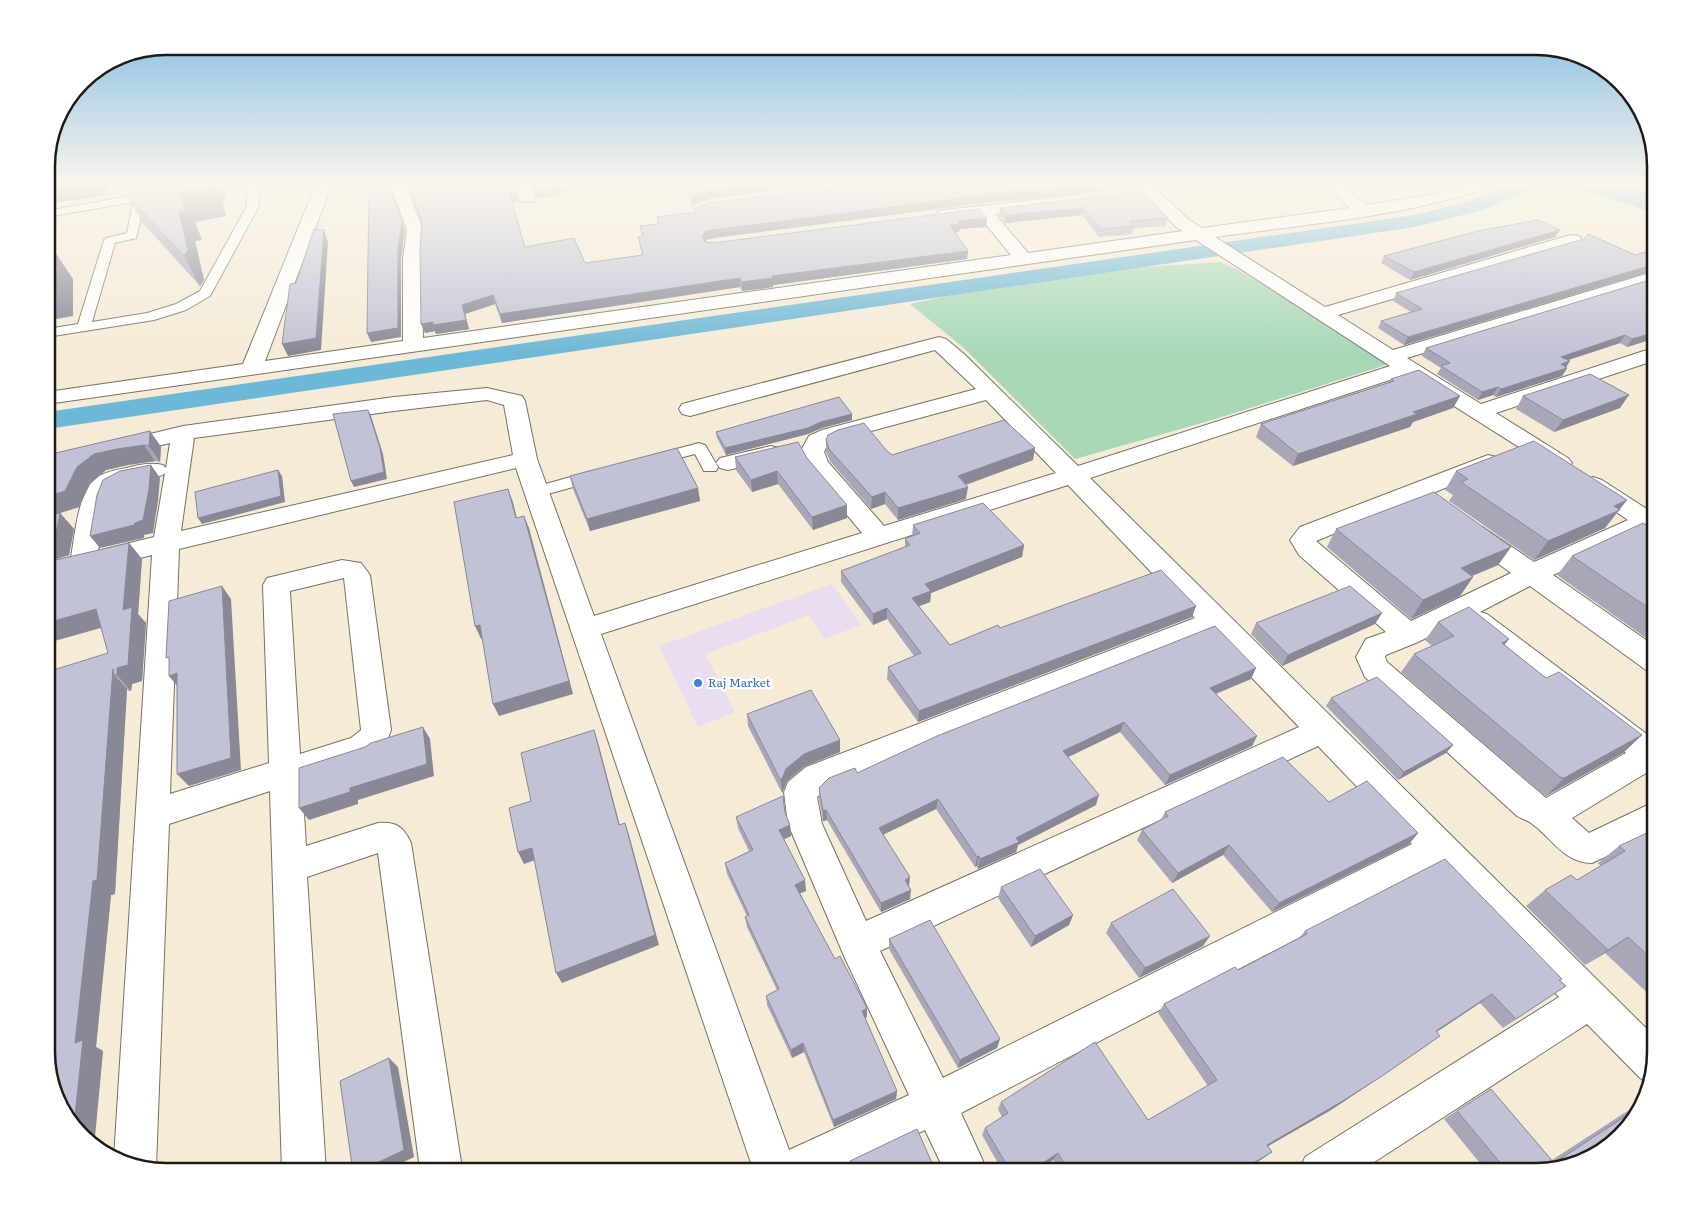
<svg xmlns="http://www.w3.org/2000/svg" width="1702" height="1218" font-family="Literata,serif">
<style>
.commercial{fill:#e8ddf1}
.green{fill:#a6d8b6}
.water{fill:#6db8d6}
.lines{fill:none;stroke-linecap:round;stroke-linejoin:round}
.canal{fill:#6db8d6;fill-rule:evenodd}
.service-casing{stroke:#79715f;stroke-width:2}
.minor-casing{stroke:#79715f;stroke-width:2}
.service{fill:#fff;fill-rule:evenodd}
.minor{fill:#fff;fill-rule:evenodd}
.wall{fill:#a7a7b8}
.shaded-wall{fill:#888896}
.building{fill:#c2c2d6;stroke:#888896}
.shop-dot{fill:#3f7fe0;stroke:#fff;stroke-width:2}
.labels{text-anchor:middle;stroke-width:4.5;stroke-linejoin:round;paint-order:stroke}
.shop-label{font-size:12px;fill:#366cbe;stroke:#fff;text-anchor:start}
.rim{fill:none;stroke:#1f1b14;stroke-width:2.5}
</style>
<rect width="100%" height="100%" fill="#f5ebd7"/>
<path class="commercial" d="M832 584 861 625 825 639 809 615 705 654 735 712 698 727 659 646Z"/>
<path class="green" d="M1220 262 1240 271 1392 363 1212 420 1075 459 964 348 910 304 1056 273Z"/>
<path class="water" d="M1593 184H1644L1656 188V209L1590 185Z"/>
<g class="lines">
<path class="canal" d="M1514 184H1542L1539 188 1483 210 1415 227 47 429V412L1415 215 1469 201Z
M1570 184H1601L1656 200V213L1573 188Z"/>
<g class="service-casing">
<path id="service" d="M238 184C254 184 261 188 259 206L210 296 186 310 154 320 47 337V329L78 324 104 240 106 238 127 233 133 202 47 217V211L140 194 155 192 160 195 159 197 145 200 136 238 115 243 92 322 147 313 176 304 200 291 247 206V193Z
M699 443 705 445 718 467 716 471H704L695 454 656 464 650 462 648 459 650 456Z
M596 470 602 471 604 475 602 479 537 497 531 496 529 492 531 488Z"/>
</g>
<g class="minor-casing">
<path id="minor" d="M316 184H332L265 361 403 341V259L407 230 390 184H406L423 230 421 259 423 338 1011 255 979 216 944 220 938 219 936 215 938 211 944 210 1077 195 1083 197 1085 200 1083 203 1077 205 995 214 1028 253 1183 231 1176 227 1134 184H1151L1188 219 1202 228 1350 208 1325 184H1342L1366 205 1442 193 1470 184H1493L1491 187C1402 217 1307 224 1215 237L1325 307 1567 236 1573 235 1579 236 1582 240 1579 244 1338 315 1393 350 1656 271V282L1407 358 1481 404 1656 347V360L1496 413 1568 458 1572 463 1568 468 1560 470 1552 468 1405 375 1090 478 1656 1038V1052L1651 1083 1640 1078 1587 1024 1359 1172H1299L1305 1157 1559 997 1435 867 961 1113 988 1172H945L925 1130 837 1172H754L516 468 179 549 170 794 269 763 263 585 267 578 342 560 361 563 370 575 391 730 384 749 372 757 302 780 306 846 378 823C396 821 404 827 411 843L461 1162 459 1172H416L419 1162 378 853 307 877 326 1172H282L270 791 169 824 156 1167 155 1170 128 1165 114 1158 152 555 47 581V563L71 557C75 535 78 492 96 478 104 472 116 470 126 468 138 465 151 462 163 465L166 468 170 443 121 455 113 453 109 448 113 443 183 426 394 397 487 388 522 396 525 401 537 459 594 616 862 533 805 464 800 452 809 436 822 430 976 389 935 350 690 416 682 414 679 409 682 404 939 337 946 339 964 354 1078 466 1390 366 1196 240 47 404V392L243 364ZM487 400 504 405 513 455 181 531 194 438 394 411ZM986 400 1056 473 884 526 828 462 824 452 827 445 838 440ZM165 473 154 537 98 551 105 507 111 491C123 479 147 479 163 475ZM1068 485 1195 618 806 767 788 782 784 792 788 824 844 956 909 1095 789 1150 601 634ZM344 578 361 730 351 738 300 754 290 591ZM1211 635 1299 727 866 921 822 824 817 797 828 787ZM1318 746 1412 844 943 1078 880 951Z
M513 184H529L536 199 534 202H522Z
M771 446 779 448 783 453 779 458 728 470 720 468 716 463 720 458Z
M1488 455 1496 457 1500 462 1496 467 1316 541 1411 621 1511 573 1466 540 1462 534 1466 528 1475 525 1484 528 1534 562 1628 520 1584 490 1581 485 1584 480 1593 477 1602 480 1656 515V535L1645 532 1553 575 1656 647V673L1646 670 1530 586 1480 612 1487 614 1656 741V770H1651L1572 818 1589 833 1656 801V833L1592 863C1564 863 1552 838 1531 823 1527 820 1522 819 1517 816L1365 677 1356 657 1366 639 1386 632 1299 555 1290 540 1300 527ZM1464 619 1467 628 1626 753 1546 798 1387 662 1385 657 1386 655 1418 642Z"/>
</g>
<use href="#service" class="service"/>
<use href="#minor" class="minor"/>
</g>
<path class="wall" d="M408 184 520 201 512 203 525 247 585 263 642 255 638 237 642 236 640 226 658 224 657 217 696 212 695 208 871 184H1134L1133 188 983 203 714 238 706 240 705 241 713 243 987 218 986 227 960 229 959 232 955 233 968 251 967 259 773 285V287L742 291 740 287 502 323 495 304 465 314 469 329 436 334 435 331 425 333 422 221Z
M530 184H616V185L559 192V195L538 198Z
M683 184H828L712 198 692 205Z
M1143 192 1168 218 1166 226 1134 228 1132 234 1099 237 1082 215 1005 223 999 215 1000 208Z
M126 194 227 198 222 199 226 216 195 222 202 240 195 241 204 280 200 286 142 222Z
M1560 230 1555 237 1410 280 1381 263 1384 256Z
M1656 249V270L1404 345 1378 328 1381 321 1411 312 1393 301 1396 293 1635 255Z
M1656 278V338L1627 347 1620 343 1568 360 1566 367 1567 368 1562 376 1496 397 1493 395 1478 400 1437 374 1441 368 1422 356 1426 348Z
M1391 379 1460 396 1453 408 1413 422 1410 427 1293 466 1256 437 1261 424 1389 382Z
M1523 396 1620 408 1554 432 1516 409Z
M852 414V420L822 428 808 434 726 455 717 438 716 432Z
M150 431 161 447 160 462 155 461 128 465 106 470 90 484 79 507 60 513 74 529 69 555 47 562V455Z
M826 440 886 450 892 455 1033 460 966 485V499L898 520 885 504 871 509 830 461 826 452Z
M735 457 807 458 847 518 813 530 778 484 752 492 736 470Z
M1456 471 1627 500 1605 528 1534 560 1449 501 1453 495 1445 490Z
M570 476 698 488 700 501 590 531 573 489Z
M913 525 1024 545 1022 557 931 593 930 602 919 606 950 645 1000 628 1192 617 918 722 887 679 888 667 914 656 887 619 873 625 841 582V571L905 547V539L912 536Z
M1336 529 1511 547 1498 565 1472 576 1473 577 1460 596 1411 619 1327 547Z
M1656 531V645L1557 575 1572 556Z
M129 543 142 559 138 614 146 623 142 681 132 684 131 691H129L127 689 115 894 111 895 96 1047 103 1051 93 1147 108 653 101 628 47 643V562Z
M1382 613 1375 624 1282 666 1251 634 1256 623Z
M1438 622 1509 639 1504 645 1546 678 1642 735 1623 753 1546 796 1542 794 1401 672 1414 654 1432 646 1425 640Z
M1256 668 1251 679 1216 694 1257 736 1252 746 1165 785 1120 732 1068 757 1096 805 1018 845 1016 852 978 869 977 866 975 867 936 809 883 835 909 887 910 899 881 912 827 820 823 821 819 798V788L857 773Z
M1331 698 1453 745 1446 753 1398 780 1326 706Z
M747 714 840 740V752L805 766 787 781 782 793 748 726Z
M1329 802 1418 833 1409 844 1272 912 1223 855 1172 883 1137 840 1142 830 1161 820 1165 812Z
M785 813 790 825 791 836 784 839 806 891 800 893 835 959 867 1008V1017L865 1018 897 1091 896 1099 834 1127 804 1052 792 1058 767 1005 766 996 777 990 747 927 745 917 747 916 727 874 725 863 749 851 738 828 736 817Z
M1656 834V1001L1605 953 1585 965 1526 906 1545 890 1577 880 1601 866 1598 863 1619 846Z
M1001 887 1073 915 1069 925 1031 947 998 898Z
M1111 923 1203 946 1139 978 1106 933Z
M1305 931 1560 980 1566 986 1503 1028 1480 1003 1437 1032 1428 1045 1370 1084 1331 1110 1268 1146 1272 1152 1262 1159 1240 1172H1061L1053 1160 1035 1172H1003L982 1135 985 1128 1002 1117 998 1109 1001 1102 1148 1120 1208 1086 1158 1013 1164 1004 1238 970 1299 938Z
M889 939 997 1048 958 1068 889 949Z
M1491 1089 1552 1160 1632 1108 1642 1104 1631 1125 1536 1172H1487L1444 1119Z"/>
<path class="shaded-wall" d="M47 184H108L106 195 47 204Z
M211 184H220L227 198 222 199 226 216 195 222 202 240 195 241 204 280 200 286 184 256 179 212 180 193Z
M556 184H616V185L559 192V195L538 198 536 190Z
M760 184H828L712 198 692 205 691 197 711 190Z
M1091 184H1134L1133 188 983 203 714 238 706 240 703 245 702 236 706 231 713 230 984 195Z
M517 193 520 201 512 203 509 194Z
M1083 208 1082 215 1005 223 1006 215Z
M987 218 986 227 960 229 959 232 949 233 950 225 958 221Z
M402 222 405 230 401 259V337L371 342 367 333 398 250Z
M324 230 328 242 321 350 288 356 282 344Z
M1560 230 1555 237 1410 280 1414 272Z
M53 249 73 279V316L51 320 47 314V286Z
M968 251 967 259 773 285V287L742 291 741 282 772 276Z
M1656 264V270L1404 345 1408 337Z
M740 278V287L502 323 500 314Z
M493 295 495 304 465 314 469 329 436 334 435 331 425 333 421 324 433 322 462 305Z
M1656 332V338L1627 347 1632 339Z
M1625 335 1620 343 1556 364 1561 357Z
M1570 361 1565 369 1567 368 1562 376 1496 397 1501 389 1561 364Z
M1498 387 1493 395 1478 400 1482 392Z
M1629 395 1620 408 1554 432 1563 420Z
M1460 396 1453 408 1413 422 1410 427 1293 466 1298 454 1413 412Z
M368 410 371 416 383 454 387 479 354 487 351 481Z
M852 414V420L822 428 808 434 726 455 725 448Z
M150 431 161 447 160 462 149 446Z
M144 445 155 461 128 465 106 470 90 484 79 507 60 513 74 529 69 555 47 562V497L77 467 94 454 117 449Z
M1035 448 1033 460 956 488 958 476Z
M151 465 160 478 158 501 153 533 144 535V538L100 548 90 536 135 523Z
M278 470 282 476 285 502 202 524 198 518Z
M777 471 778 484 752 492 751 480Z
M968 487 966 499 898 520V508Z
M698 488 700 501 590 531 587 519Z
M508 489 513 502 520 531 516 518Z
M885 492V504L871 509 872 497Z
M1627 500 1605 528 1534 560 1548 541 1614 506Z
M847 505V518L813 530 812 517Z
M524 516 529 528 573 694 499 716 493 704Z
M129 543 142 559 138 614 146 623 142 681 132 684 131 691 117 675H114L127 689 115 894 111 895 96 1047 103 1051 94 1148 74 1125 75 1043 113 669 123 610Z
M1024 545 1022 557 931 593 930 602 912 609V598L925 584Z
M1511 547 1498 565 1448 586 1461 568Z
M1473 577 1460 596 1411 619 1423 600Z
M222 586 231 599 241 770 189 786 177 774Z
M1196 606 1192 617 918 722 919 711Z
M887 608V619L873 625V614Z
M96 609 110 625 47 643V623Z
M1382 613 1375 624 1282 666 1288 655Z
M480 625 485 637 481 639 475 626Z
M1509 639 1494 658 1502 643Z
M1256 668 1251 679 1205 698 1210 688Z
M177 673 179 688 169 676Z
M1124 722 1120 732 1060 761 1063 751Z
M423 727 430 739 434 776 358 800V804L309 820 299 808 350 788Z
M594 730 598 742 623 837 619 825Z
M1642 735 1623 753 1546 796 1564 778Z
M1257 736 1252 746 1165 785 1170 775Z
M840 740V752L805 766 787 781 782 793 781 781 786 769 804 754Z
M1453 745 1446 753 1398 780 1404 772Z
M1099 795 1096 805 1018 845 1016 852 978 869 980 859 1016 838Z
M938 799 936 809 878 837 879 828Z
M826 810 827 820 823 821V811Z
M625 823 629 835 659 945 562 983 556 973Z
M790 825 791 836 780 841 779 830Z
M1418 833 1409 844 1272 912 1279 903Z
M1229 845 1223 855 1172 883 1178 873Z
M532 848 538 859 524 864 518 852Z
M979 856 977 866 975 867 977 857Z
M910 877 909 887 905 880Z
M805 880 806 891 796 895 795 885Z
M911 890 910 899 881 912V903Z
M1073 915 1069 925 1031 947 1035 936Z
M1210 936 1203 946 1139 978 1145 968Z
M1628 937 1605 953 1585 965 1608 950Z
M1492 994 1480 1003 1424 1040 1436 1031Z
M867 1008V1017L861 1020 862 1011Z
M1440 1036 1370 1084 1331 1110 1258 1152 1267 1145Z
M1000 1039 997 1048 958 1068 960 1060Z
M803 1043 804 1052 792 1058 791 1050Z
M389 1058 398 1067 414 1157 383 1172H358Z
M897 1091 896 1099 834 1127 833 1120Z
M1272 1152 1262 1159 1240 1172H1238Z
M1058 1153 1053 1160 1035 1172H1029Z"/>
<path class="building" d="M131 184H211L212 187 180 193 186 211 179 212 188 250 184 256 126 194Z
M369 184H388L402 222 398 250V328L367 333Z
M408 184H513L517 193 509 194 525 247 574 238 585 263 643 255 638 237 643 236 640 226 659 224 657 217 697 212 695 208 711 203 871 184H1091L984 195 713 230 706 231 702 236 705 242 713 243 979 209 987 218 958 221 960 224 950 225 968 251 772 276 773 278 741 282 740 278 500 314 493 295 462 305 466 320 433 325V322L421 324 420 250 422 221Z
M532 184H556L557 187 536 190Z
M686 184H760L711 190 691 197Z
M1143 192 1168 218 1129 221 1134 226 1101 229 1083 208 1006 215 1000 208Z
M1538 220 1560 230 1414 272 1384 256 1478 231Z
M314 229 324 230 316 338 282 344 290 284 296 283Z
M1588 234 1635 255 1656 249V264L1408 337 1381 321 1422 309 1396 293 1584 239Z
M53 249 52 285 47 286V250Z
M1656 278V332L1632 339 1625 335 1561 357 1570 361 1561 364 1567 368 1501 389 1498 387 1482 392 1441 366 1450 363 1426 348Z
M1419 370 1460 396 1413 412 1417 414 1298 454 1261 424 1394 381 1391 379Z
M1590 374 1629 395 1563 420 1523 396Z
M839 397 852 414 821 422 808 428 725 448 716 432Z
M368 410 380 448 384 472 351 481 333 414Z
M1004 420 1035 448 958 476 968 487 898 508 885 492 872 497 829 449 826 440 828 435 838 430 864 423 886 450 892 455Z
M150 431 149 446 144 445 117 449 94 454 77 467 65 491 47 497V455Z
M1534 441 1627 500 1614 506 1620 510 1548 541 1461 482 1468 479 1456 471Z
M798 442 807 458 847 505 812 517 777 471 751 480 735 457Z
M677 448 698 488 587 519 570 476Z
M151 465 149 489 143 520 135 523 134 525 90 536 97 495 103 480 120 471Z
M278 470 281 496 198 518 195 492Z
M508 489 516 518 524 516 569 681 493 704 480 625 475 626 454 502Z
M1434 492 1511 547 1461 568 1473 577 1423 600 1336 529Z
M983 503 1024 545 925 584 931 591 912 598 950 645 998 625 1000 628 1161 570 1196 606 919 711 888 667 921 653 887 608 873 614 841 571 910 545 905 539 920 533 913 525Z
M60 513 55 539 47 541V516Z
M1643 523 1656 531V613L1572 556Z
M129 543 123 610 132 607 128 665 117 668V675H114L113 669 97 880 93 881 75 1043 83 1040 74 1125 62 1112 46 1060 47 672 108 653 96 609 47 623V562Z
M222 586 231 758 177 774V673L169 676V657L166 658 169 601Z
M1350 586 1382 613 1288 655 1256 623Z
M1469 607 1509 639 1502 643 1546 678 1559 672 1642 735 1564 778 1560 777 1414 654 1454 636 1438 622Z
M1215 626 1256 668 1210 688 1257 736 1170 775 1124 722 1063 751 1099 795 1016 838 1019 842 980 859 979 856 977 857 938 799 879 828 910 877 905 880 911 890 881 903 826 810 823 811 819 788 829 778 855 768 857 773 937 736Z
M1377 677 1453 745 1404 772 1331 698Z
M811 690 840 740 804 754 786 769 781 781 747 714Z
M423 727 427 764 350 788V792L299 808V768L365 747 371 743Z
M594 730 619 825 625 823 655 935 556 973 532 848 518 852 509 808 531 801 521 753Z
M1283 757 1329 802 1367 781 1418 833 1279 903 1229 845 1178 873 1142 830 1168 816 1165 812Z
M783 796 785 813 790 825 779 830 805 880 795 885 835 959 840 956 867 1008 862 1011 897 1091 833 1120 803 1043 791 1050 766 996 779 989 745 917 749 915 725 863 753 850 736 817Z
M1651 831 1656 834V963L1628 937 1608 950 1545 890 1571 875 1577 880 1625 851 1619 846Z
M1445 859 1562 979 1559 980 1566 986 1516 1019 1492 994 1436 1031 1440 1036 1382 1076 1341 1102 1267 1145 1272 1152 1238 1172H1069L1058 1153 1029 1172H1011L985 1128 1008 1113 1001 1102 1095 1042 1148 1120 1217 1080 1164 1004 1235 967 1238 970 1307 934 1305 931Z
M1040 869 1073 915 1035 936 1001 887Z
M1173 889 1210 936 1145 968 1111 923Z
M930 920 1000 1039 960 1060 889 939Z
M389 1058 404 1150 358 1172H353L340 1081Z
M1491 1089 1554 1163 1641 1106 1631 1125 1589 1159 1536 1172H1508L1457 1111Z
M917 1129 936 1172H840L839 1170 851 1164 850 1161Z"/>
<linearGradient id="sky" x2="0" y2="1"><stop stop-color="#77b6e1"/><stop offset="0.52" stop-color="#faf6ed"/><stop offset="1" stop-color="#faf6ed" stop-opacity="0"/></linearGradient>
<rect width="1702" height="354" fill="url(#sky)"/>
<circle class="shop-dot" cx="698" cy="683" r="5"/>
<g class="labels">
<g class="shop-label">
<text x="708" y="687">Raj Market</text>
</g>
</g>
<path d="M0 0H1702V1218H0ZM166 55H1536A111 111 0 0 1 1647 166V1052A111 111 0 0 1 1536 1163H166A111 111 0 0 1 55 1052V166A111 111 0 0 1 166 55Z" fill="#fff" fill-rule="evenodd"/>
<path class="rim" d="M166 55H1536A111 111 0 0 1 1647 166V1052A111 111 0 0 1 1536 1163H166A111 111 0 0 1 55 1052V166A111 111 0 0 1 166 55Z"/>
</svg>
